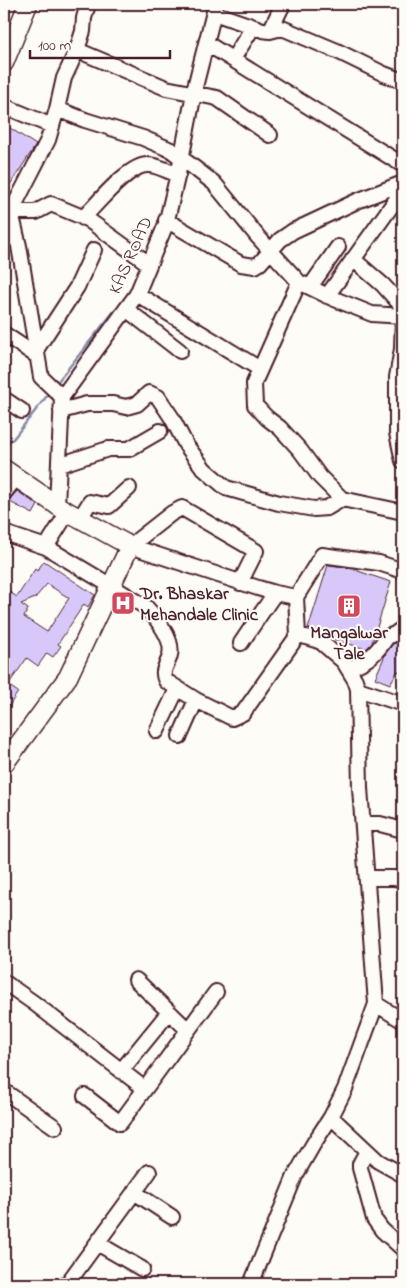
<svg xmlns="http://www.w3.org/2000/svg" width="407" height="1288" font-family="'Indie Flower',sans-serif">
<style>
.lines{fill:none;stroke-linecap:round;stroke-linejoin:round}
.stream{stroke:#858ba5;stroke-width:2.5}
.building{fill:#d8c8fa;stroke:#4a1f2b;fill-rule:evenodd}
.minor-casing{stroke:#4a1f2b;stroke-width:18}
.major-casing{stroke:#4a1f2b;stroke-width:21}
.minor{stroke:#fdfcf7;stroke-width:14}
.major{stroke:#fdfcf7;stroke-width:18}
.labels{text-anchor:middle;stroke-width:4;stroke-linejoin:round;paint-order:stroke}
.street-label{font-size:18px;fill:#4a1f2b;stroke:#fdfcf7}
.poi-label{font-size:18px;font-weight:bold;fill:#4a1f2b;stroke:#fdfcf7;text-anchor:start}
</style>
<rect width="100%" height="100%" fill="#fdfcf7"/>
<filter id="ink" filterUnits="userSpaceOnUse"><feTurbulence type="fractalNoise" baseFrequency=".02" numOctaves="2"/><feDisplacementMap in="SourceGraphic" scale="10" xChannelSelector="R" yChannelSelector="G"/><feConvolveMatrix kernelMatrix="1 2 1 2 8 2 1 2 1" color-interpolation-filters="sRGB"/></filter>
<g filter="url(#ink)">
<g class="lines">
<path class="stream" d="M55 385 115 310
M4 444 13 439 50 392"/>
</g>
<path class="building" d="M4 124 36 145 4 194Z
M17 491 38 505 33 514 8 501Z
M44 561 95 595 88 607 84 604 58 644 61 646 53 657 47 653 38 666 27 658 8 685 18 692 9 706 4 703V588L17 597 35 569 37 571ZM47 584 69 598 47 632 24 617 28 609 21 604 35 598Z
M328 565 346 567 391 582 372 643 366 649 329 638 324 634 308 629Z
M116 599 132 609 129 614 114 605Z
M403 639V670L397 672 390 684 375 678 386 653 393 644Z"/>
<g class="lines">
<g class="minor-casing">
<path id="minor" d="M214 13 263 30 270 31 282 28 337 51 384 74 403 81
M270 31 283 4
M206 43 403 165
M77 50 166 88 217 98 270 135
M233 59 253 27
M4 106 52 126 48 140 11 212 19 246 41 377 62 397
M57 109 64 78 77 50 83 31 84 18 88 4
M52 126 57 109 85 120 143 138 171 150 214 183 258 237 299 282 332 298 372 314 403 316
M11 212H36L51 204 87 219 149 264
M83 218C97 204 129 164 148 165 158 165 169 172 178 175
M166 220 241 264 255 266 260 263 280 240 293 231 357 201 403 183
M4 243 14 226
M353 259 383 285 400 304 403 316 402 349 397 377V433L403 461
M299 282 254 383 255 405 267 418 280 428 300 450 320 477 342 499 403 512
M310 287 338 247
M137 294 260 369
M327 296 403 190
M126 309 180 351
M4 334 37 356
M36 350 77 287 94 250
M4 399 22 411
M61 411 87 404H113L126 407 137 404 149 393 158 397 172 418 186 445 204 469 226 488 279 503 314 509 327 508 342 499
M59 465 108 449H129L160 431
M4 493 16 478
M57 505 62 397 137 294 166 224 180 165 196 83 216 4
M80 518 90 502 109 506 129 488
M4 533 46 547 146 607C156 618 174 639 170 655 168 665 160 670 166 681L196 700 232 718 243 713 298 635
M130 546 172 513 182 508 256 551 240 583
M130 546 258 588 275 593 296 597
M46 547 68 512
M241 643 275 593
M348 669C369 660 375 655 387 637L395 634 403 628
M358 689 403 704
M157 731 177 689
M180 736 196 700
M363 824H380L403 830
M367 878H394L403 880
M136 980 188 1030
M4 982 34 1003 145 1089
M376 1004 403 1021
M121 1071 169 1012
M4 1091 55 1127
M85 1096 120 1123 216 992
M331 1117 378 1161 403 1175
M367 1151 360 1164V1168L374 1219 382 1230 403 1249
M134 1192 172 1217
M97 1243 142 1269
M67 1284 149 1172
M251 1284 295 1176 314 1143 331 1117 345 1089 376 1004 360 788 358 689 355 680 344 662 321 642 310 638 298 635 296 597 322 555 379 563 403 571"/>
</g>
<g class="major-casing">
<path id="major" d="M4 63 28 4
M4 469 61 508 130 546 68 677 4 764"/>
</g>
<use href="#minor" class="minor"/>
<use href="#major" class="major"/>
</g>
</g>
<defs>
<g id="hospital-square" transform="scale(1.25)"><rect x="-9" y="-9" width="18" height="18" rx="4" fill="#d1495b" stroke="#fdfcf7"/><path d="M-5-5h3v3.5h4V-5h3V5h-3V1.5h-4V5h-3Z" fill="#fff"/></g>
<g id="building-square" transform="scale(1.25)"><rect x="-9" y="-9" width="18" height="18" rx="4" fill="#d1495b" stroke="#fdfcf7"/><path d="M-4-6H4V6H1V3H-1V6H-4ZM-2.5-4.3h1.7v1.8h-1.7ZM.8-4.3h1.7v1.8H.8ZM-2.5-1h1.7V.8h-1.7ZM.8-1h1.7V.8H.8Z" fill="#fff"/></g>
</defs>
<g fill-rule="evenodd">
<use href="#hospital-square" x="123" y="603"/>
<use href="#building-square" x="349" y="606"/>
</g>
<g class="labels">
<g class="street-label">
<text transform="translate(130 255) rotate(-66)" y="6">KAS ROAD</text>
</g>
<g class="poi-label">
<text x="140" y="599">Dr. Bhaskar<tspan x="140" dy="21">Mehandale Clinic</tspan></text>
<text x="349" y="638" text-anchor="middle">Mangalwar<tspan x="349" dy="21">Tale</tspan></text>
</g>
</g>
<rect width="407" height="1288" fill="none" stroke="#fdfcf7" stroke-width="20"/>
<rect x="10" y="10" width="387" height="1268" fill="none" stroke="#4a1f2b" stroke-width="2" filter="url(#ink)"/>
<path d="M30 50v8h140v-8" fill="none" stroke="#4a1f2b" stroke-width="2.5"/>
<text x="38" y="50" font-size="15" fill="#4a1f2b" stroke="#fdfcf7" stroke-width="4" paint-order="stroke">100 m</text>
</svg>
